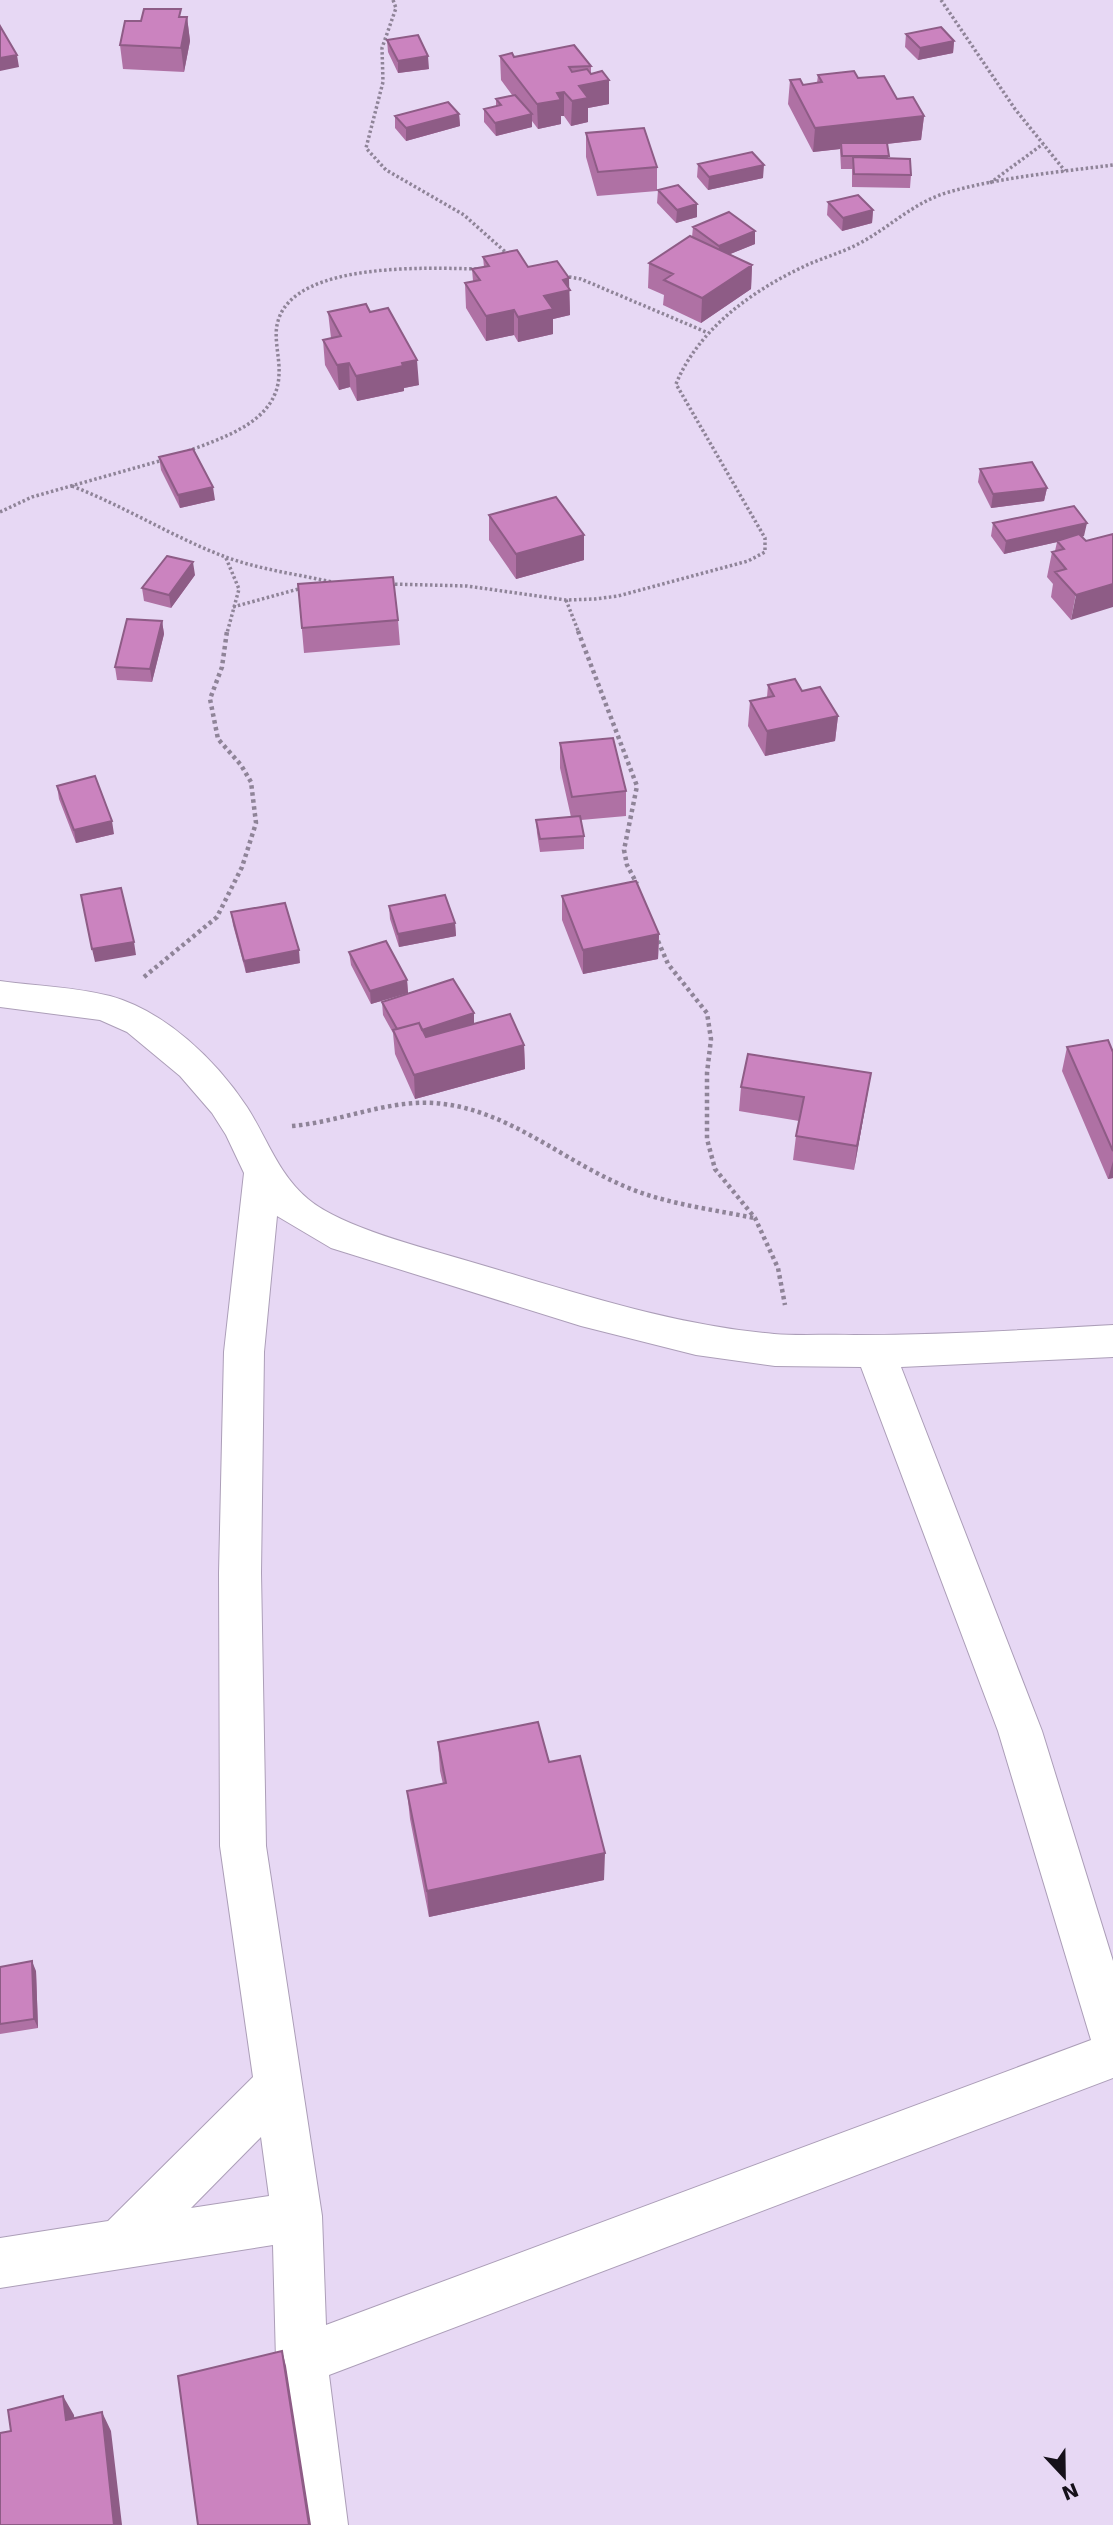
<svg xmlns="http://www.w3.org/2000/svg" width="1113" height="2525" font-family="'DejaVu Sans',sans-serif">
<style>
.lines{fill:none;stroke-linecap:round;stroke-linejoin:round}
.street-casing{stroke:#ac9eb8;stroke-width:2}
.path-far1{stroke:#8f8498;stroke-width:3.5;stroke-dasharray:2.5 2.5;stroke-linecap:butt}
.path{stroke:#8f8498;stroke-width:4.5;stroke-dasharray:3.5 3.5;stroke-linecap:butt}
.street{fill:#fff;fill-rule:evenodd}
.wall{fill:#af71a4}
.shaded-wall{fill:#8e5c86}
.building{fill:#cb83bf;stroke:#8e5c86;stroke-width:2}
</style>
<rect width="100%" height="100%" fill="#e7d8f4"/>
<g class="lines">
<g class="street-casing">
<path id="street" d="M0 981C36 986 75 987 110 996 165 1011 216 1060 247 1107 267 1138 278 1174 308 1199 341 1227 424 1248 468 1261 568 1290 669 1325 774 1334 800 1336 827 1334 854 1335 941 1335 1027 1330 1113 1325V1357L901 1367 1042 1731 1113 1961V2078L329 2375 348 2525H296L276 2360 273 2245 0 2288V2238L108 2221 253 2077 220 1846 219 1573 224 1352 244 1173 226 1135 212 1113 180 1076 127 1032 100 1020 0 1007ZM277 1216 331 1248 581 1326 696 1355 775 1366 861 1367 998 1731 1091 2040 326 2325 322 2216 266 1846 261 1573 264 1352ZM261 2137 269 2196 191 2208Z"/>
</g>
<path class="path-far1" d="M393 0 396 8 382 48 383 82 366 148 386 170 464 215 511 257
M941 0 1015 109 1065 171
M990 183 1043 144
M564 276 581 279 706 332
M188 451C225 437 278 421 279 374 280 357 273 337 278 321 295 261 429 268 478 269
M72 486C124 506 171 536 223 556 257 569 296 574 332 582
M0 512 32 497 163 460
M226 558 239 589 227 633
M390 584 467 586 566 600 595 599 618 596 748 561 765 552V538L676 384C699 328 753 290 807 265 825 257 844 252 862 242 891 226 916 201 949 192 1002 177 1059 172 1113 165
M566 600 579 633
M233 607 302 588"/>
<path class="path" d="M578 631 637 786 624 850 627 865 637 884
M658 941 668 964 707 1013 711 1039 707 1073V1139L715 1169 755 1218 778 1268 785 1305
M144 977 217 917 242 867 256 823 251 782 241 765 218 739 210 699 222 667 227 631
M292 1126C340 1122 386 1100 434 1103 506 1108 560 1159 624 1186 665 1204 711 1209 754 1218"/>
<use href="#street" class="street"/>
</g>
<path class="wall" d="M187 17 190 41 184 72 123 69 120 45 141 21Z
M906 34 954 41 953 53 918 60 905 47Z
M387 40 429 69 398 73 388 52Z
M500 56 591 66V74L609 80V104L588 108V122L571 126 564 116H561V124L538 129 532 121V127L496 136 484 122V109L496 106V99L512 95 501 80Z
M818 75 858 78 897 99 924 116 921 140 887 144 888 158 911 175 910 188 852 187V169H841L840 149 813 152 788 104 790 80 803 85 817 83Z
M459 114 460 126 406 141 395 128V116Z
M586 133 657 167V191L597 196 586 157Z
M698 164 763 178 708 190 697 177Z
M658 190 697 204V217L676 223 657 203Z
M828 202 873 210 872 223 842 231 827 215Z
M693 227 755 231V244L730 254 752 265 751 289 701 323 663 305 664 295 648 288 649 263 692 237Z
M483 257 528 267 569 289 570 315 553 319V334L518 342 514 335 486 341 466 308 465 283 473 281 472 269 484 267Z
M328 312H370L419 385 404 388V391L357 401 350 387 339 390 325 365 323 340 331 338Z
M159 457 215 500 180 508 161 470Z
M980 469 1047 488 1044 501 991 508 978 482Z
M489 515 584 560 516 579 489 540Z
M993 523 1084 536 1082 537 1086 541 1071 620 1051 597 1053 584 1047 577 1052 552 1055 551 1057 542 1004 554 991 536Z
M195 575 171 608 144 601 142 588Z
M298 584 398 620 400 645 304 653Z
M162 621 164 634 152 682 117 680 115 667Z
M768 685 802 691 838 716 835 741 765 756 748 726 750 701 767 697Z
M560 743 626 791V816L581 820 584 836V849L540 852 537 833 536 820 571 817 560 768Z
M57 786 114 834 76 843 59 799Z
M562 896 659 934 658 959 583 974 562 920Z
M389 906 455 923 456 936 399 947 390 919Z
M231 912 300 963 246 973 233 925Z
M349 952 407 980 408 993 371 1004 351 965Z
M382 1002 474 1024 524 1045 525 1069 415 1099 395 1054 393 1033 383 1015Z
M1067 1047 1113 1052V1178L1108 1179 1062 1071Z
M741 1087 867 1097 854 1170 793 1160 796 1136 799 1121 739 1111Z
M438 1742 549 1762 604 1880 429 1917 410 1819 407 1791 443 1784 440 1771Z
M0 1967 36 1971 38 2028 0 2034Z"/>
<path class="shaded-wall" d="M187 17 190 41 184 72 181 48Z
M954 41 953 53 918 60 920 48Z
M17 55 19 67 0 71V58Z
M428 56 429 69 398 73V61Z
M609 80V104L588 108V122L571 126 572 101 579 86Z
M564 92V116H561V124L538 129 537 104 557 93Z
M459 114 460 126 406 141V128Z
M532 114V127L496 136 495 123Z
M924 116 921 140 841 149V143L840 149 813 152 815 128Z
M764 165 763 178 708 190 709 177Z
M697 204V217L676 223 677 210Z
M873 210 872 223 842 231 843 218Z
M755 231V244L718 259 719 246Z
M752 265 751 289 701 323 702 298Z
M569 278 570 315 553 319V334L518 342V317L563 280Z
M514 310V335L486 341V316Z
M417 360 419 385 404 388V391L357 401 356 376 402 363Z
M349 363 350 387 339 390 337 365Z
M213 487 215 500 180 508 178 495Z
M1047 488 1044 501 991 508 993 494Z
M1087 523 1084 536 1004 554 1006 541Z
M584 535V560L516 579V554Z
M193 562 195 575 171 608 169 595Z
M1113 584V607L1071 620 1076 595Z
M162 621 164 634 152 682 150 669Z
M838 716 835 741 765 756 767 731Z
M112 821 114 834 76 843 74 830Z
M455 923 456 936 399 947 398 934Z
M659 934 658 959 583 974V950Z
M134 942 136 955 95 962 92 949Z
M299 950 300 963 246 973 244 961Z
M407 980 408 993 371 1004 370 991Z
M474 1013V1026L403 1050 402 1037Z
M524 1045 525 1069 415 1099 414 1075Z
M871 1073 867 1097 854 1170 857 1146Z
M1113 1161V1178L1108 1179Z
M605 1853 604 1880 429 1917 427 1891Z
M32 1961 36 1971 38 2028 34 2019Z
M282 2351 286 2366 311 2525H309Z
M63 2396 74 2415 76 2439 66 2420Z
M102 2412 111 2431 122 2525H114Z"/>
<path class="building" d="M144 9H181L179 17H187L181 48 120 45 125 21H141Z
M0 26 17 55 0 58Z
M941 27 954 41 920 48 906 34Z
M418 35 428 56 398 61 387 40Z
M574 45 591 66 569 67 572 72 587 69 591 74 602 71 609 80 579 86 588 98 572 101 564 92 557 93 561 100 537 104 500 56 512 53 514 57Z
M854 71 858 78 884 76 897 99 913 97 924 116 815 128 790 80 800 79 803 85 822 82 818 75Z
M515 95 532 114 495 123 484 109 501 105 496 99Z
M448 102 459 114 406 128 395 116Z
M644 128 657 167 598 172 586 133Z
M841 143H887L889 156H842Z
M752 152 764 165 709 177 698 164Z
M853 157 910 159 911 175 854 174Z
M678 185 697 204 677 210 658 190Z
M858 195 873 210 843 218 828 202Z
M729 212 755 231 719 246 693 227Z
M690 236 752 265 702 298 664 280 673 274 649 263Z
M517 250 528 267 557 261 569 278 563 280 570 290 544 296 553 309 518 317 514 310 486 316 465 283 480 280 472 269 489 266 483 257Z
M366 304 370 312 388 308 417 360 402 363 403 366 356 376 349 363 337 365 323 340 341 336 328 312Z
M193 449 213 487 178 495 159 457Z
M1032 462 1047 488 993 494 980 469Z
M556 497 584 535 516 554 489 515Z
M1074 506 1087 523 1006 541 993 523Z
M1079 534 1086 541 1113 534V584L1076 595 1055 572 1066 569 1052 552 1064 549 1057 541Z
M167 556 193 562 169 595 142 588Z
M393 577 398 620 302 628 298 584Z
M127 619 162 621 150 669 115 667Z
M795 679 802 691 820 687 838 716 767 731 750 701 774 696 768 685Z
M613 738 626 791 572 797 560 743Z
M95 776 112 821 74 830 57 786Z
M580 816 584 836 540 839 536 820Z
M636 881 659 934 583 950 562 896Z
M121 888 134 942 92 949 81 895Z
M445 895 455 923 398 934 389 906Z
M285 903 299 950 244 961 231 912Z
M386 941 407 980 370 991 349 952Z
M453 979 474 1013 422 1030 419 1023 397 1029 382 1002Z
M510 1014 524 1045 414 1075 393 1030 419 1023 426 1037Z
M1108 1040 1113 1052V1151L1067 1047Z
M748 1054 871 1073 857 1146 796 1136 804 1097 741 1087Z
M538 1722 549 1762 580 1756 605 1853 427 1891 407 1791 446 1783 438 1742Z
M32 1961 34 2019 0 2024V1967Z
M282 2351 309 2525H198L178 2376Z
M63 2396 66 2420 102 2412 114 2525H0V2433L11 2431 8 2410Z"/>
<g transform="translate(1064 2476) rotate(158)" stroke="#e7d8f4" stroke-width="5" paint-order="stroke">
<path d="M0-5L12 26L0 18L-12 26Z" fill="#16111a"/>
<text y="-10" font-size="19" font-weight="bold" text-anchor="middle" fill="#16111a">N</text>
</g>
</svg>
